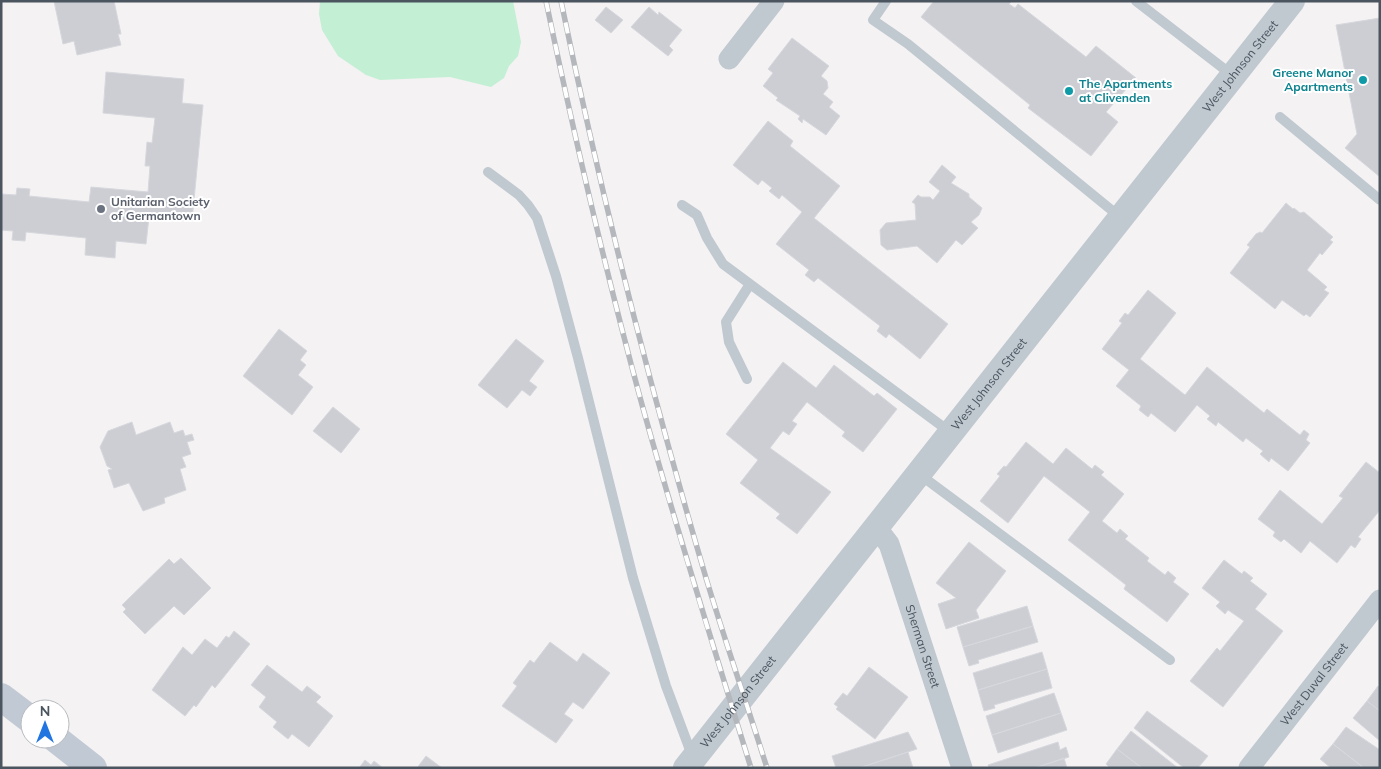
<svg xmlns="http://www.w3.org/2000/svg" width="1381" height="769" font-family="Mulish,sans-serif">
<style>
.green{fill:#c3efd4}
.building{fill:#ccced4;stroke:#d6d8dd}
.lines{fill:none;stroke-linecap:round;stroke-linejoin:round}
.service{stroke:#c0c9d0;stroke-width:10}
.minor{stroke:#c0c9d0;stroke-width:21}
.tertiary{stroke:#c0c9d0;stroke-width:26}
.secondary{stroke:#c1cad4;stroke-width:28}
.rail-casing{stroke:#b4b7bc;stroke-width:5.5}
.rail{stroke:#fff;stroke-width:4;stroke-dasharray:11;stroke-linecap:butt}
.culture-dot{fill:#0f9aa8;stroke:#fff;stroke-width:2}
.worship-dot{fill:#6b7280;stroke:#fff;stroke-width:2}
.labels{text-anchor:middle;stroke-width:4;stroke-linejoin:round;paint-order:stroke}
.street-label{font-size:12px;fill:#4a555f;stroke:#fff}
.culture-label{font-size:12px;font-weight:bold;fill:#0d838f;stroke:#fff;text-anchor:end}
.worship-label{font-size:12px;font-weight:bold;fill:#5b616d;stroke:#fff;text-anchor:start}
</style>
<rect width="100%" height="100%" fill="#f4f2f2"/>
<path class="green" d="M320 1H513L521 42 518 56 509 66 504 78 491 87 450 77 380 80 366 75 338 56 322 30 319 14Z"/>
<path class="building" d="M54 1H114L121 34H118L121 45 77 55 74 41 63 44Z
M934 1H1012L1009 4 1015 8 1018 4 1086 57 1096 46 1136 78 1106 112 1118 122 1091 156 1028 108 1030 105 921 17Z
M606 7 623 20 611 33 595 20Z
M649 7 658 15 659 12 682 30 669 46 673 50 668 56 631 27Z
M1380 18V177L1345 148 1357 134 1336 25Z
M792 38 829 66 821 76 827 81 828 88 823 94 833 102 829 107 840 116 826 135 803 119 802 123 798 119 800 116 776 100 778 98 763 86 773 73 768 69Z
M106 72 184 79 182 103 203 105 192 221 149 217 146 244 116 241 115 258 85 255 86 238 26 232 25 241 12 240 13 231 1 230V194L16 195 17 188 30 189 29 196 89 202 91 187 148 192 150 166H145L147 142 152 143 155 118 103 113Z
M768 121 793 141 790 146 840 186 814 218 948 324 920 359 889 334 886 338 877 331 880 326 818 278 814 282 805 275 809 270 776 244 802 212 782 195 779 199 769 191 772 188 762 180 758 185 733 165Z
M942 165 956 177 951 183 969 194V197L982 208 979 215 971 222 978 228 962 245 956 240 937 263 917 246 887 250 881 245 880 230 886 223 916 220 915 204 912 202 918 195 921 197H930L933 200 940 191 929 182Z
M1286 203 1293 209 1294 208 1300 213 1304 212 1333 237 1330 240 1333 242 1322 255 1320 253 1307 270 1327 287 1324 290 1329 293 1310 317 1306 314 1304 316 1282 300 1275 309 1230 273 1250 247 1247 245 1256 234 1260 232 1262 233Z
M1148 290 1176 313 1140 359 1185 395 1207 367 1264 413 1267 409 1300 435 1304 430 1309 434 1306 440 1310 443 1288 471 1271 458 1269 462 1260 454 1263 451 1246 438 1243 442 1218 422 1216 426 1207 419 1210 416 1197 405 1175 432 1151 413 1148 417 1139 410 1141 406 1116 386 1129 370 1102 349 1122 323 1119 321 1125 313 1128 315Z
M279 329 307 351 300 360 306 365 298 375 313 387 292 415 243 376Z
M516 339 544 361 529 381 537 387 530 396 522 390 507 408 478 385Z
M783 362 816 388 834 365 874 396 877 393 897 409 863 452 842 436 845 432 807 402 792 421 797 424 789 435 783 431 770 448 831 492 797 534 776 518 780 514 740 483 758 460 726 434Z
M333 407 360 429 341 453 313 431Z
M132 422 136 435 170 422 174 433 183 430 185 436 192 434 194 440 187 442 191 454 182 457 186 467 180 469 186 490 164 498 165 503 143 511 129 483 114 488 108 470 112 469 107 466 100 447 108 431Z
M1026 442 1053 464 1066 448 1092 469 1095 465 1104 472 1101 475 1124 494 1102 521 1117 533 1120 529 1128 536 1125 539 1149 558 1147 561 1165 575 1168 571 1176 578 1173 582 1189 594 1167 622 1124 589 1126 585 1068 540 1090 512 1044 476 1008 523 980 501 1000 476 997 474 1004 466 1006 467Z
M1366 462 1380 473V510L1358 537 1361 539 1355 548 1351 545 1337 563 1310 541 1301 553 1284 539 1281 542 1273 536 1275 532 1258 519 1280 490 1322 524 1343 498 1339 496Z
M969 542 1006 571 976 610 979 618 946 629 938 604 956 598 936 583Z
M181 558 211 588 184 615 174 606 145 634 123 612 126 609 122 605 169 559 174 564Z
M1224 560 1242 574 1244 571 1253 578 1250 581 1267 594 1255 609 1283 631 1223 707 1190 681 1217 648 1220 651 1244 621 1228 610 1225 614 1216 606 1220 602 1202 588Z
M1027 606 1033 626 963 647 957 627Z
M1033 626 1038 642 978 660 979 663 969 666 963 647Z
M234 631 250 644 215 688 212 685 196 707 194 705 185 716 152 690 183 647 192 655 205 639 217 648 226 636 229 638Z
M550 642 577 662 583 653 610 673 583 709 573 702 564 714 573 720 556 743 502 706 517 686 513 683 530 660 534 663Z
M1042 652 1047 669 978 690 973 673Z
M267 665 302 692 307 686 321 697 316 702 333 716 309 747 292 734 288 739 273 727 277 722 259 707 266 697 251 685Z
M869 667 908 697 875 739 836 709 838 707 834 704 843 693 847 696Z
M1047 669 1052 688 994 705 995 708 984 711 978 690Z
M1378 686 1380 687V711L1367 701Z
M1054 693 1061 713 992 735 986 716Z
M1367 701 1380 711V741L1353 718Z
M1147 711 1208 756 1198 768H1184L1134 728Z
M1061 713 1067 730 998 753 992 735Z
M1346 727 1380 750V768H1364L1333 744Z
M1131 731 1178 768H1142L1117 749Z
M908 732 917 749 859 768H836L832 756Z
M1058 742 1060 750 1066 747 1069 757 1035 768H989L988 765Z
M1333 744 1364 768H1331L1320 759Z
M1117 749 1142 768H1110L1106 764Z
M908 752 913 768H859Z
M426 756 442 768H417Z
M1064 758 1067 768H1035Z
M365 760 371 765 374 761 383 768H359Z"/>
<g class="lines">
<path class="service" d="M886 1 873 20 908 44 1120 217
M1136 1 1232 75
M1280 117 1380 200
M488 172 519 195 528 205 537 218 556 276 578 358 633 578 666 686 693 758
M682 205 697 215 707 238 723 264 750 284
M747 379 729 342 726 322 750 284 950 432
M919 474 1170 660"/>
<g class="minor">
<path d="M729 59 774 1"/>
<path id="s1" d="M876 527 889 544 894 559 962 768"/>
<path id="s2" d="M1249 768 1380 600"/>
</g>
<path class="tertiary" id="s3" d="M686 768 1292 1"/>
<path class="secondary" d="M1 697 30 719
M56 739 93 768"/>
<g class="rail-casing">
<path id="rail" d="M546 1C574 135 605 269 641 401 675 524 713 646 751 768
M561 1C601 195 650 388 706 578 725 641 747 704 767 768"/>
</g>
<use href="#rail" class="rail"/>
</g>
<g class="culture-dot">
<circle cx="1363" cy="80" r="5"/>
<circle cx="1069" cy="91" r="5"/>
</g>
<circle class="worship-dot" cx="101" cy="209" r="5"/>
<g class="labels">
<g class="street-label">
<text dy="4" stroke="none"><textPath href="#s3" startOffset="894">West Johnson Street</textPath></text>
<text dy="4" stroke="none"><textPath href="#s3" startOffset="489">West Johnson Street</textPath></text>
<text dy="4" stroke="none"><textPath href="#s1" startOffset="129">Sherman Street</textPath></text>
<text dy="4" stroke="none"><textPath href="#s2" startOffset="106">West Duval Street</textPath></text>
<text dy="4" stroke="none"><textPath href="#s3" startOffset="84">West Johnson Street</textPath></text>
</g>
<g class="culture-label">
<text x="1353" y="77">Greene Manor<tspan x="1353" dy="14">Apartments</tspan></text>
<text x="1079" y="88" text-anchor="start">The Apartments<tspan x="1079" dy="14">at Clivenden</tspan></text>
</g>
<g class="worship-label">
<text x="111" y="206">Unitarian Society<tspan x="111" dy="14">of Germantown</tspan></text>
</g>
</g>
<rect width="1381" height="769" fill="none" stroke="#4a555f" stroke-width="5"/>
<g transform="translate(45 724)"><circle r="24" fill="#ffffff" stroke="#b7bbbf"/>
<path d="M0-4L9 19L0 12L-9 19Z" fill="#2175e0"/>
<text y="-8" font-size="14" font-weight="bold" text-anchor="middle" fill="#4a555f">N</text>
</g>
</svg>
